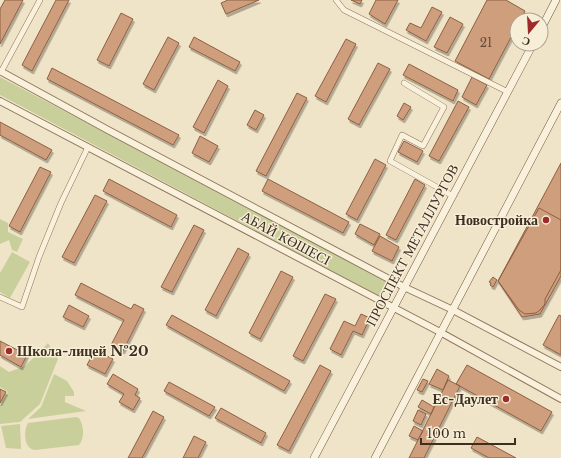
<svg xmlns="http://www.w3.org/2000/svg" width="561" height="458" font-family="'Libre Baskerville',serif">
<style>
.green{fill:#c9cf9b}
.building{fill:#cf9f7d;stroke:#8d5f41;filter:url(#shadow)}
.lines{fill:none;stroke-linecap:round;stroke-linejoin:round}
.minor-casing{stroke:#8d765c;stroke-width:6}
.tertiary-casing{stroke:#8d765c;stroke-width:8}
.secondary-casing{stroke:#6f573f;stroke-width:8}
.minor{stroke:#faf1dc;stroke-width:5}
.tertiary{stroke:#faf1dc;stroke-width:6}
.secondary{stroke:#faf1dc;stroke-width:7}
.poi-dot{fill:#9e2a2b;stroke:#f7eed8;stroke-width:1.5}
.labels{text-anchor:middle;stroke-width:3;stroke-linejoin:round;paint-order:stroke}
.number-label{font-size:12px;fill:#624a37}
.poi-label{font-size:14px;font-weight:bold;fill:#3d2e20;stroke:#f7eed8;text-anchor:end}
.street-label{font-size:14px;fill:#3d2e20;stroke:#f7eed8}
</style>
<defs>
<filter id="shadow"><feDropShadow dx="1.5" dy="3" stdDeviation="0" flood-color="#0004"/></filter>
</defs>
<rect width="100%" height="100%" fill="#f0e4c8"/>
<path class="green" d="M0 77 389 283 381 297 0 95Z
M0 219 8 223V232L23 239 17 252 12 250 9 240 0 244Z
M12 252 30 262 10 298 0 292V273Z
M48 343 58 359 40 404 20 422 0 424V405L8 392 0 387V366L9 372 25 366Z
M54 374 67 381 74 392V396H65V402L86 411 28 419 41 407Z
M76 417 79 418C84 425 85 438 79 445L35 450C24 449 23 431 28 423Z
M20 424 21 449 6 448 1 426Z"/>
<path class="building" d="M5 0H23L0 44V9Z
M56 0H69L32 71 22 65Z
M228 0H259L226 14 221 3Z
M351 0H362L360 4Z
M376 0H398L385 24 369 14Z
M487 0H506L525 11 520 20H517V26L489 79 455 61Z
M432 7 442 12 426 41 406 30 410 23 421 28Z
M121 13 133 19 109 66 97 60Z
M450 17 463 24 447 53 434 47Z
M168 37 179 43 154 90 143 84Z
M194 37 240 62 235 71 189 47Z
M346 39 356 44 326 102 315 96Z
M378 63 390 69 359 125 348 119Z
M409 64 458 90 453 101 403 75Z
M52 68 179 135 173 145 47 79Z
M472 77 487 85 476 105 462 97Z
M218 80 228 86 204 133 193 127Z
M297 93 307 98 266 176 256 171Z
M458 101 469 107 439 161 429 156Z
M404 103 411 107 403 120 397 116Z
M255 110 264 115 256 130 247 125Z
M0 122 52 150 46 160 0 135Z
M200 136 218 146 209 162 192 153Z
M404 141 423 151 417 162 398 152Z
M375 159 386 165 357 220 346 214Z
M561 163V276L540 314 522 317 498 281Z
M40 167 51 172 20 232 9 226Z
M109 179 177 215 171 227 103 191Z
M268 179 349 222 343 233 262 191Z
M415 179 425 185 396 240 386 235Z
M95 195 107 201 74 263 62 257Z
M539 208 561 220V270L545 299V304L540 310 536 313 525 314 519 310 498 281Z
M360 224 380 234 374 245 355 234Z
M194 225 204 230 172 292 161 287Z
M380 236 399 247 392 261 372 251Z
M238 248 249 254 216 316 205 310Z
M281 271 293 277 260 339 249 333Z
M493 277 497 280 493 287 490 285 491 283 489 282Z
M81 283 131 309 134 304 144 309 123 351 111 345 124 320 75 295Z
M325 294 336 299 303 361 293 356Z
M69 305 89 316 83 327 63 317Z
M361 314 370 318 362 335 353 331 341 355 330 349 344 321 355 326Z
M172 315 290 381 284 391 166 325Z
M559 315 561 316V355L543 345Z
M0 341 27 355 21 367 0 355Z
M95 350 113 359 105 374 87 365Z
M320 365 331 371 289 451 277 445Z
M467 365 552 412 541 431 456 384Z
M437 369 449 376 443 390 429 384Z
M113 374 138 389 135 395 140 398 133 410 119 402 124 394 107 384Z
M423 379 428 381 422 392 417 390Z
M448 380 460 386 424 458H409Z
M169 382 215 407 209 416 164 391Z
M0 389 6 392 0 403Z
M422 400 434 407 431 414 418 407Z
M221 408 266 433 261 443 215 418Z
M418 410 426 414 421 425 413 421Z
M153 411 164 417 142 458H128Z
M414 426 423 431 418 440 409 436Z
M194 436 206 442 198 458H183Z
M477 437 516 458H489L471 448Z"/>
<g class="lines">
<g class="minor-casing">
<path id="minor" d="M336 0 344 10 508 92
M1 72 40 0
M404 83 444 107 423 146 402 135 390 161 453 196
M0 297 22 307 39 257 61 203 88 147"/>
</g>
<g class="tertiary-casing">
<path id="tertiary" d="M0 71 108 130 404 287 453 310 561 367
M0 101 440 332 561 399"/>
</g>
<g class="secondary-casing">
<path id="secondary" d="M541 29 556 0
M314 458 533 44
M375 458 561 103"/>
</g>
<use href="#minor" class="minor"/>
<use href="#tertiary" class="tertiary"/>
<use href="#secondary" class="secondary"/>
</g>
<g class="poi-dot">
<circle cx="546" cy="220" r="4"/>
<circle cx="9" cy="351" r="4"/>
<circle cx="506" cy="399" r="4"/>
</g>
<g class="labels">
<g class="number-label">
<text x="486" y="47">21</text>
</g>
<g class="poi-label">
<text x="538" y="225">Новостройка</text>
<text x="17" y="356" text-anchor="start">Школа-лицей №20</text>
<text x="498" y="404">Ес-Даулет</text>
</g>
<g class="street-label">
<text transform="translate(286 238) rotate(28)" y="5">АБАЙ КӨШЕСІ</text>
<text transform="translate(412 245) rotate(-62)" y="5">ПРОСПЕКТ МЕТАЛЛУРГОВ</text>
</g>
</g>
<g transform="translate(529 32) rotate(198)"><circle r="19" fill="#f7eed8" stroke="#ada18e"/>
<path d="M0-3L7 15L0 10L-7 15Z" fill="#9e2a2b"/>
<text y="-6" font-size="11" font-weight="bold" text-anchor="middle" fill="#3d2e20">С</text>
</g>
<path d="M421 438v6h94v-6" fill="none" stroke="#3d2e20" stroke-width="2"/>
<text x="427" y="438" font-size="12" fill="#3d2e20" stroke="#f7eed8" stroke-width="3" paint-order="stroke">100 m</text>
</svg>
